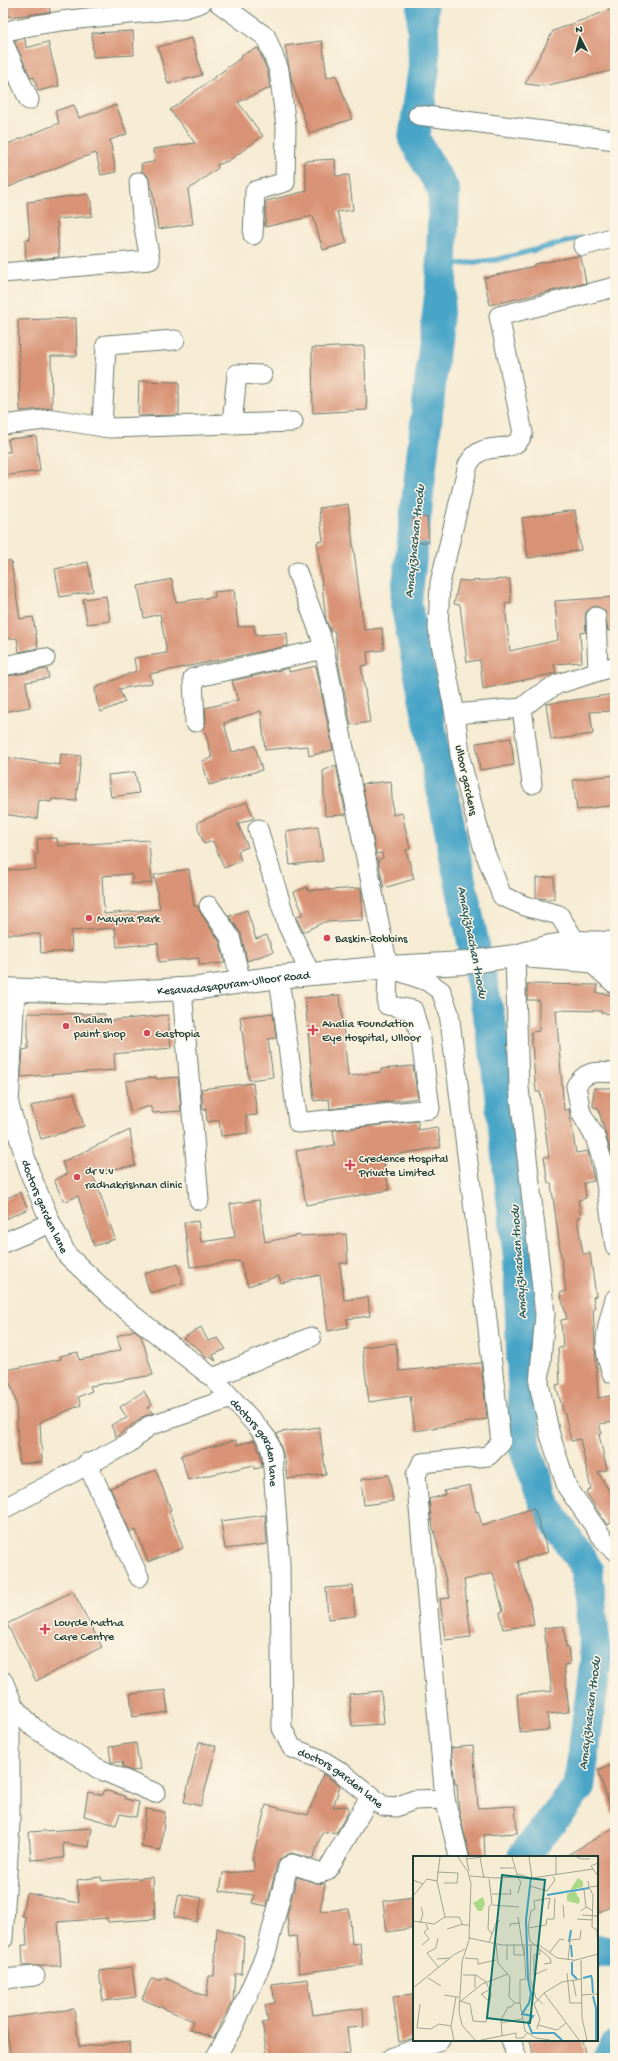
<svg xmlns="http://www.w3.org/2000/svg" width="618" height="2061" font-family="'Gochi Hand',sans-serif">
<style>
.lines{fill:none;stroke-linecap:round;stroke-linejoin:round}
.stream{stroke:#48a5c7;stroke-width:5.5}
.river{stroke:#48a5c7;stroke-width:32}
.building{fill:#d89275}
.minor-casing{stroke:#6a7a6c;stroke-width:21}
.secondary-casing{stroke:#6a7a6c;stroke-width:24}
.minor{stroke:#fff;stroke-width:19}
.secondary{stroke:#fff;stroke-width:22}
.poi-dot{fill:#d1495b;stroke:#fcf5e5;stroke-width:1.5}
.labels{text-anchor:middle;stroke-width:3;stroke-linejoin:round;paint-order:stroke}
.street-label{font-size:12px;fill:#1f3d34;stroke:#fcf5e5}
.poi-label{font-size:12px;fill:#1f3d34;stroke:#fcf5e5;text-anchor:start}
.water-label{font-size:13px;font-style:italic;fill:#2b5c60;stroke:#fcf5e5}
.inset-river{fill:none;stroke:#48a5c7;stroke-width:2}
.inset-road{fill:none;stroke:#a0a593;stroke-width:1}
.view{fill:#0f766e;fill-opacity:0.15;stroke:#0f766e;stroke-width:2}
.inset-edge{fill:none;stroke:#1f3d34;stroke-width:2}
</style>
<rect width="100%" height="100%" fill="#fcf5e5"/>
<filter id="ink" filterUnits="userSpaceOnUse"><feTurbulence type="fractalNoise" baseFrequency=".025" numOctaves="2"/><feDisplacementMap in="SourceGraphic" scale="8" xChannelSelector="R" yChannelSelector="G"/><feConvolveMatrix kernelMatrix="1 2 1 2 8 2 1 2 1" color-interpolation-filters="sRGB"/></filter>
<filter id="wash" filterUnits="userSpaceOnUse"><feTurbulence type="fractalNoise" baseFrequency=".012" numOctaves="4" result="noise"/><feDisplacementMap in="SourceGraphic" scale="16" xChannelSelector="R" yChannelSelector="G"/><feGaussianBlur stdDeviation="0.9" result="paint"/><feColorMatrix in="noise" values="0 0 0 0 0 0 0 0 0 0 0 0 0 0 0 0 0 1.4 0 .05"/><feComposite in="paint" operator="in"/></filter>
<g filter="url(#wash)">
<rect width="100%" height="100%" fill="#f6ebd3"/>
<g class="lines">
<path class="stream" d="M441 266 495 260 582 238"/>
<path class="river" d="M422 3 424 67 414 139 444 191 441 286 406 603 456 861 494 1041 519 1259 525 1449 546 1507 587 1569 596 1659 579 1787 523 1857
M597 1951H615
M608 2058 615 2047"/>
</g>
<g id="blocks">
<path class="building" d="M7 3H49L50 12 9 17Z
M615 8V70L544 86 525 84 553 31Z
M133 31 134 55 93 57 92 33Z
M25 38 26 48 48 42 59 86 38 91 34 77 31 78 14 41Z
M192 38 202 75 168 84 158 47Z
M322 41 327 78 336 75 352 119 309 133 292 82 285 46Z
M258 48 268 73 270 88 238 102 263 136 228 161 217 165 218 168 188 190 193 224 158 229 152 188H151L148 176 142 172 141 164 154 162 153 149 195 143 170 110 242 57 241 55Z
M3 69 10 84 3 87Z
M74 105 79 118 116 105 127 134 110 140 116 172 101 175 96 153 75 160 9 187 5 173 3 174V146L59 123 55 111Z
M335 159 336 176 349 175 353 210 337 212 347 243 323 250 313 216 265 227 266 201 307 191 304 161Z
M87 194 91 201 92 216 57 219 59 257 26 260 25 240H30L27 202Z
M578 256 581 257 586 283 490 305 484 278 534 266V264Z
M76 318 77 356H51L52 408 20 411 18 320Z
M364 346 367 410 313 413 312 348Z
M139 381 179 382V415L138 416Z
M36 436 40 471 3 476V452H10L8 439Z
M348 504 364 630 382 628 384 650 367 652 368 665 361 666 370 722 351 725 338 661 335 631H331L326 620 317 542 323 541 319 508Z
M575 510 581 550 528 558 522 518Z
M427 517 429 542 415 543 413 518Z
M3 561H11L20 619 33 617 38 648 19 652 17 638 3 639Z
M88 562 93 591 60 597 55 569Z
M172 579 176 602 215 597 214 592 234 590 238 627 254 625 256 635 287 633 288 646 150 674 152 683 119 689 125 702 101 712 97 702 95 688 136 671 134 658 167 653 160 614 144 618 138 586Z
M510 579 511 603 505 604 510 651 558 640 555 601 615 597V630L608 631 605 611 596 606 591 608 586 612 585 617 586 632 580 633 582 662 554 664 556 673 483 689 480 660 467 662 460 605 454 604 459 580 467 581Z
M106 596 110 621 87 624 83 599Z
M316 666 333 750 309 756 308 746 265 750 261 711 224 723 232 752 255 746 262 770 209 785 202 761 212 758 204 728 206 722 205 708 238 700 232 681 289 668V672Z
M47 669 49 678 26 682 30 707 3 712V677Z
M615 694V711L590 712 593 734 551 740 546 704Z
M511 738 514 765 480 770 476 743Z
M61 754 81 756 76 801 52 799 51 802 39 800 37 819 3 814V757L60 765Z
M336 765 346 815 325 816 323 771Z
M135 772 139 793 111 797 108 775Z
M615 775V805L577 810 573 780Z
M391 781 393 815 402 813 410 849 406 850 414 879 384 888 378 860 383 858 382 853 376 854 362 784Z
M247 802 254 818 238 824 248 847 238 851 241 861 224 868 213 841 204 844 198 828V822Z
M318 826 323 861 290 865 286 831Z
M57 838 58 846 149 840 152 883 132 884V874L102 876 104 914 160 909 154 875 189 869 194 906H198L200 912 220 942 225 963 199 965V958L159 962 158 943 117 947 115 928 71 931 72 951 41 953 40 934H3V870L36 869 35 854H38L37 839Z
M554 877V899L536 898V878Z
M307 887 308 891 327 889 328 890 361 888 363 920 324 922 303 932 296 917 303 914 294 892Z
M247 910 256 939 267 935 273 952 247 961 241 934 229 916Z
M527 984 598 985 597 993 615 995V1014L601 1013V1011L556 1010 564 1110 569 1109 576 1153 588 1151 594 1181 584 1183 586 1198 578 1200 581 1217 577 1218 583 1254 590 1253 596 1296 593 1297 595 1308 593 1309 598 1398 615 1395V1422L599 1424 602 1434 599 1435 607 1470 598 1472 615 1501V1521L607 1525 586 1492 591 1489 580 1439 571 1441 565 1414H564L556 1385 560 1384 558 1348H563L561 1320 567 1319 560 1293 566 1291 551 1183H548L544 1157H549L540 1092H536L531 1032 539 1031V1000H527Z
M340 995 348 1076 381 1072V1069L413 1066 418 1098 330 1109 329 1099 314 1101 305 998Z
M28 1013 105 1014V1021L168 1015 171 1048 114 1054 115 1070 21 1077 23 1050 28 1049Z
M273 1013 276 1038 268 1039 273 1077 249 1080 240 1017Z
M156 1077V1079L178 1077 181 1111 153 1113 150 1106 130 1112 126 1081Z
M253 1083 257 1115 246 1116 248 1133 221 1136 219 1120 207 1122 206 1108 203 1109 201 1089Z
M594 1088H615V1159L613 1160 598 1108 593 1107Z
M74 1093 84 1126 41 1139 31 1106Z
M418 1121V1130L437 1127 441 1147 383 1157 389 1190 306 1205 296 1151 335 1145 333 1130Z
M130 1130 135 1166 91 1172 98 1187 115 1239 94 1246 78 1196 64 1202 54 1180 67 1174 62 1162Z
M20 1192 28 1209 3 1220V1200Z
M259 1200 265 1242 300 1235 301 1236 346 1234 348 1263H340L344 1300 368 1297 370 1316 347 1319 348 1327 328 1331 320 1275 281 1283 279 1276 248 1286 240 1261 190 1267 184 1223 198 1221 201 1242 235 1237 230 1204Z
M178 1264 183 1283 150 1293 144 1274Z
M201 1327 208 1341 218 1338 226 1349 213 1355 216 1361 210 1357 206 1358 200 1350 183 1338Z
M135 1330 141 1335 153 1375 90 1386 92 1391 78 1397 81 1405 40 1422 42 1462 19 1464 16 1401 6 1370 61 1359 60 1356 78 1352 79 1360 104 1355 121 1350 117 1336Z
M396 1343 399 1371 481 1363 487 1419 415 1431 410 1396 369 1402 362 1347Z
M144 1391 152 1405 147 1408 153 1413 142 1417 116 1437 111 1425 127 1418 120 1407Z
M319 1427 326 1474 287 1479 285 1461 277 1434 281 1432Z
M236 1440 237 1445 254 1440 261 1456 262 1467 255 1469 254 1465 188 1480 181 1455Z
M156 1470 171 1510 169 1511 183 1548 148 1562 136 1530 130 1532 110 1488Z
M389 1475 393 1501 364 1505 361 1479Z
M470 1485 476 1512 478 1511 482 1525 534 1508 548 1552 518 1561 531 1607 534 1625 503 1629 500 1612 503 1611 493 1573 464 1580 471 1637 445 1640 440 1599 450 1598 431 1518 429 1499 445 1495 444 1491Z
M265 1515 267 1544 225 1549 221 1521Z
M353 1586 355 1616 328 1619 326 1588Z
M73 1591 102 1647 36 1681 7 1624Z
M564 1626 566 1647 568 1646 570 1664 564 1665 569 1712 547 1714 549 1730 520 1732 517 1694 552 1691 544 1628Z
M165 1690 168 1712 133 1717 130 1694Z
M381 1691 384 1724 352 1726 349 1694Z
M199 1742 216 1746 201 1806 184 1802Z
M136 1743 140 1770 131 1771 123 1767 122 1762H111L109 1747Z
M473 1746 478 1808 515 1806 517 1833 484 1835 485 1857H470L459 1811 457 1784H455L451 1748Z
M615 1764V1813H612L598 1770Z
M323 1774 340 1786 333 1807 348 1806V1812L337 1832 322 1833 313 1859 291 1853 281 1858 277 1864 267 1906 252 1903 254 1895 220 1891 223 1873 254 1871V1861H252L266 1805 308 1815Z
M104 1790 125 1796V1799L139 1802 136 1817 120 1814 116 1825 84 1816 88 1792 103 1795Z
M146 1809 165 1812 161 1850 141 1847Z
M615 1827V1905L597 1913V1857H564Z
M92 1828 89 1847 63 1843 64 1858 31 1860 29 1832Z
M101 1877 102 1881 153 1877 155 1919 108 1922 107 1918 58 1922 61 1966H23L22 1945H27L25 1916H22L26 1893 79 1903 77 1880Z
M297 1877 316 1883 325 1884 320 1911 349 1909 352 1944 360 1943 362 1965 299 1973 296 1936 289 1937 287 1915Z
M179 1894 202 1898 197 1922 174 1917Z
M414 1897V1928L387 1932 383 1901Z
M217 1928 244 1938 242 1974H235L233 2001 214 2038 190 2030 193 2021 142 1999 151 1979 162 1980 163 1977 207 1997 209 1976H214Z
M132 1967 136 1997 103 2001 99 1971Z
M308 1979 313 2015 363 2008 364 2027 347 2028 350 2054 324 2058H272V2053L267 2054 262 2023 268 2022 265 2005 275 2003 272 1984Z
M414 1994V2038L399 2042 393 1996Z
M74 2009 79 2047 129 2041 130 2058H65L64 2055 39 2058H11L5 2018Z
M530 2040H582L586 2058H534Z"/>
</g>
</g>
<g filter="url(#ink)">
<use href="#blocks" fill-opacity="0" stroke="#6a7a6c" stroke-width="1"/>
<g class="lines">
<g class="minor-casing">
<g id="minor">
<path d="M219 3 266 37 279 70 286 127 285 182 255 191 253 235"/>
<path d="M3 32C62 17 125 16 185 8L201 3"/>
<path d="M3 42 29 100"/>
<path d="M418 115 615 140"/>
<path d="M583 246 615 237"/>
<path d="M3 273 150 260 142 216 139 182"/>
<path d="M232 424 237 374 262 375"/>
<path d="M3 425 53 419 110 428 293 422"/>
<path d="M102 427 106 345 175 340"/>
<path d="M596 617 598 671"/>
<path d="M3 666 45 658"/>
<path d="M522 708 532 784"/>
<path d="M455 714 438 629 440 583 468 465C483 435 513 460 523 433L499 316 615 287"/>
<path d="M195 722 193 678 324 649"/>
<path d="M258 829 287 924 311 975"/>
<path d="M209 906 230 937 241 982"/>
<path d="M576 942 559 915 525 906 502 896 484 850 461 762 455 714 522 708 537 696 558 684 615 666"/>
<path d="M515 956 519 1088 545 1314 539 1384 550 1435 567 1487 607 1544 615 1551"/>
<path d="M588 960 615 984"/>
<path d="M390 968 427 981 441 991 449 1013 479 1249 501 1443 488 1456 422 1463 416 1475 445 1799"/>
<path d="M279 977 298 1123 430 1109 421 1039 413 1010 387 1005 388 967 324 649 320 634 297 572"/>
<path d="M182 989 199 1200"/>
<path id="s1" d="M15 991 9 1105 31 1176 51 1223 67 1255 120 1305 213 1378 258 1427 268 1440 272 1454 280 1564 282 1728 292 1748 320 1759 341 1772 383 1806 396 1807 414 1800 445 1799 459 1857"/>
<path d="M615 1073C597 1072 587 1069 576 1086L581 1113 595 1137 603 1163 615 1246"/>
<path d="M3 1243 51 1223"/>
<path d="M615 1299C607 1325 601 1347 612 1373H615"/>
<path d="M213 1378 311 1337"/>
<path d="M87 1463 139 1577"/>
<path d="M3 1509 129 1443 149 1426 231 1398"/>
<path d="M3 1681 14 1707 10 1721V1823L3 1939"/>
<path d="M14 1707 34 1728 97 1768 155 1793"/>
<path d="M3 1979 35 1976"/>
<path d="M511 2040 517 2058"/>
<path d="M215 2058 235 2024 266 1953 288 1867 292 1864 319 1873 327 1871 371 1795"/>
<path d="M391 2058 440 2040"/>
</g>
</g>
<g class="secondary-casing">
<g id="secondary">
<path d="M534 957 615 963"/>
<path id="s2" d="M3 989 109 993 199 988 279 977 388 967 464 963 515 956 550 946 576 942 615 943"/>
</g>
</g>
<use href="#minor" class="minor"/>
<use href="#secondary" class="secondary"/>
</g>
</g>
<g class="poi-dot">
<circle cx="89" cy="918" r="4"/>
<circle cx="327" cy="938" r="4"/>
<circle cx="66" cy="1026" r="4"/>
<path d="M311 1024h4v4h4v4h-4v4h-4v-4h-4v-4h4z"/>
<circle cx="147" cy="1033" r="4"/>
<path d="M348 1159h4v4h4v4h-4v4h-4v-4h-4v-4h4z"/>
<circle cx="77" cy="1177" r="4"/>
<path d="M43 1623h4v4h4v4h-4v4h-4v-4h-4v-4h4z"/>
</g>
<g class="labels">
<g class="street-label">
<text transform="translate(467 780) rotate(78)" y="4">ulloor gardens</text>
<text dy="4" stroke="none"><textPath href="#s2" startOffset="231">Kesavadasapuram-Ulloor Road</textPath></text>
<text dy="4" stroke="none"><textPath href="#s1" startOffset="222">doctors garden lane</textPath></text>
<text dy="4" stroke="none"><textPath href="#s1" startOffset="546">doctors garden lane</textPath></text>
<text dy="4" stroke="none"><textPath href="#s1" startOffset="918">doctors garden lane</textPath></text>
</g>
<g class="poi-label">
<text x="97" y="922">Mayura Park</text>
<text x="335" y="942">Baskin-Robbins</text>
<text x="74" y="1023">Thailam<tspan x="74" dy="14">paint shop</tspan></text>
<text x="322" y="1027">Ahalia Foundation<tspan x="322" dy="14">Eye Hospital, Ulloor</tspan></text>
<text x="155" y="1037">Gastopia</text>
<text x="359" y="1162">Credence Hospital<tspan x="359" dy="14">Private Limited</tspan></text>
<text x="85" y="1174">dr v.v<tspan x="85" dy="14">radhakrishnan clinic</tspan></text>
<text x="54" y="1626">Lourde Matha<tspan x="54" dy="14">Care Centre</tspan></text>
</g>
<g class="water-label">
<text transform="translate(413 541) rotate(-84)" y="5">Amayizhachan thodu</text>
<text transform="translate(474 942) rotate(79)" y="5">Amayizhachan thodu</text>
<text transform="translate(517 1262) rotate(-94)" y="5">Amayizhachan thodu</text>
<text transform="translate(588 1713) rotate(-83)" y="5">Amayizhachan thodu</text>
</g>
</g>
<g transform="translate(413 1856)">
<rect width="185" height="185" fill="#f6ebd3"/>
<path d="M165 22 170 25V31L157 34ZM162 35 167 44 166 48 154 45V38ZM70 41 72 48 69 55H65L60 47Z" fill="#a9d987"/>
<path class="inset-river" d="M118 21 113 64 115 123 118 138 116 147 109 158 120 160 115 167 119 177H141L149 184M134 39 176 32M156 86 158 74M158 89 159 101M159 106V118L164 123M170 122 178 120 179 123 180 137M180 140 183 152V184"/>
<path class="inset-road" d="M45 1 55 16 58 28 56 82 89 89H126L144 102 161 104M53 1 56 15M99 1 104 18M116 1 119 22M143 1V19M164 1 168 3H177M67 2 71 22M54 3 69 1M185 7 178 10 185 20M87 12H101M24 16 45 17 44 27H31M57 20 82 22 104 21V18L119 22 180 13M104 21 108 26 105 37M76 23 79 47 76 51 75 73 79 78M0 24 10 28 14 23 24 25 32 61H46L50 69H57M24 25 27 1M175 25 176 31 185 30M117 30 134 35 142 24 140 20M176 31 180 39 179 71 184 74 185 91M171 34 173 51M79 38H98L97 33M0 40 10 28M79 49 106 51M150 49 151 62M168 55 173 51 180 55M169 59 185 60M164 63 179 64M0 65 21 68 32 61M7 67 10 58 8 51M97 71V68L107 67M115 72 118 55 122 53 121 45 137 42 135 53M34 73 50 68M57 81 49 106 46 156 49 169 62 184M25 82 23 92 14 97 26 112M76 86 84 65H87M83 88 85 107 97 121 96 141 102 147H107L112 175 123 182 137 184M9 89 16 83 11 76 15 73 13 68M101 89V99H111L105 61M118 89 117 123 123 142 130 148M122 89 117 85 115 72 133 69 134 63H141L142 42M123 90 137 102 138 107 131 108M127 93V98L121 99V119L134 113M137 96 147 83 151 84M52 102 65 103V108L83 104M24 103 37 102M94 104V89M155 104 157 84 167 83 168 74M168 104 169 162 174 184M159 105 185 98M154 117 157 147H169M15 122 28 130M160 124 163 140M0 132 42 98 52 93M62 132V119M31 139 43 141M168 139 184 138M47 145 57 148 60 165 73 166 78 138 73 126 63 119H50M48 145 69 128 95 118M76 145 68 138 76 134M107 147V124L113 123 111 90M7 148 4 172 18 173 26 168 38 170 43 141H46M88 167 109 163M125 169 127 163 121 148 131 137M38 170 41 184M124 173 125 169 144 174 153 167M89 180 88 164 95 151H98L102 146M68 184 103 177V182H110L114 177M166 184 131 137 149 126 169 123"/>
<path class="view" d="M89 19 132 24 117 167 74 162Z"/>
<rect width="185" height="185" class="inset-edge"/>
</g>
<rect width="618" height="2061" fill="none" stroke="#fcf5e5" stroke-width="16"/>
<g transform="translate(580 38) rotate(354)" stroke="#fcf5e5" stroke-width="3" paint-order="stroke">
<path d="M0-3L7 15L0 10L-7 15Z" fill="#1f3d34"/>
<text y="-6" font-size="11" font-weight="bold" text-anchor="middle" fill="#1f3d34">N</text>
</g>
</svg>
